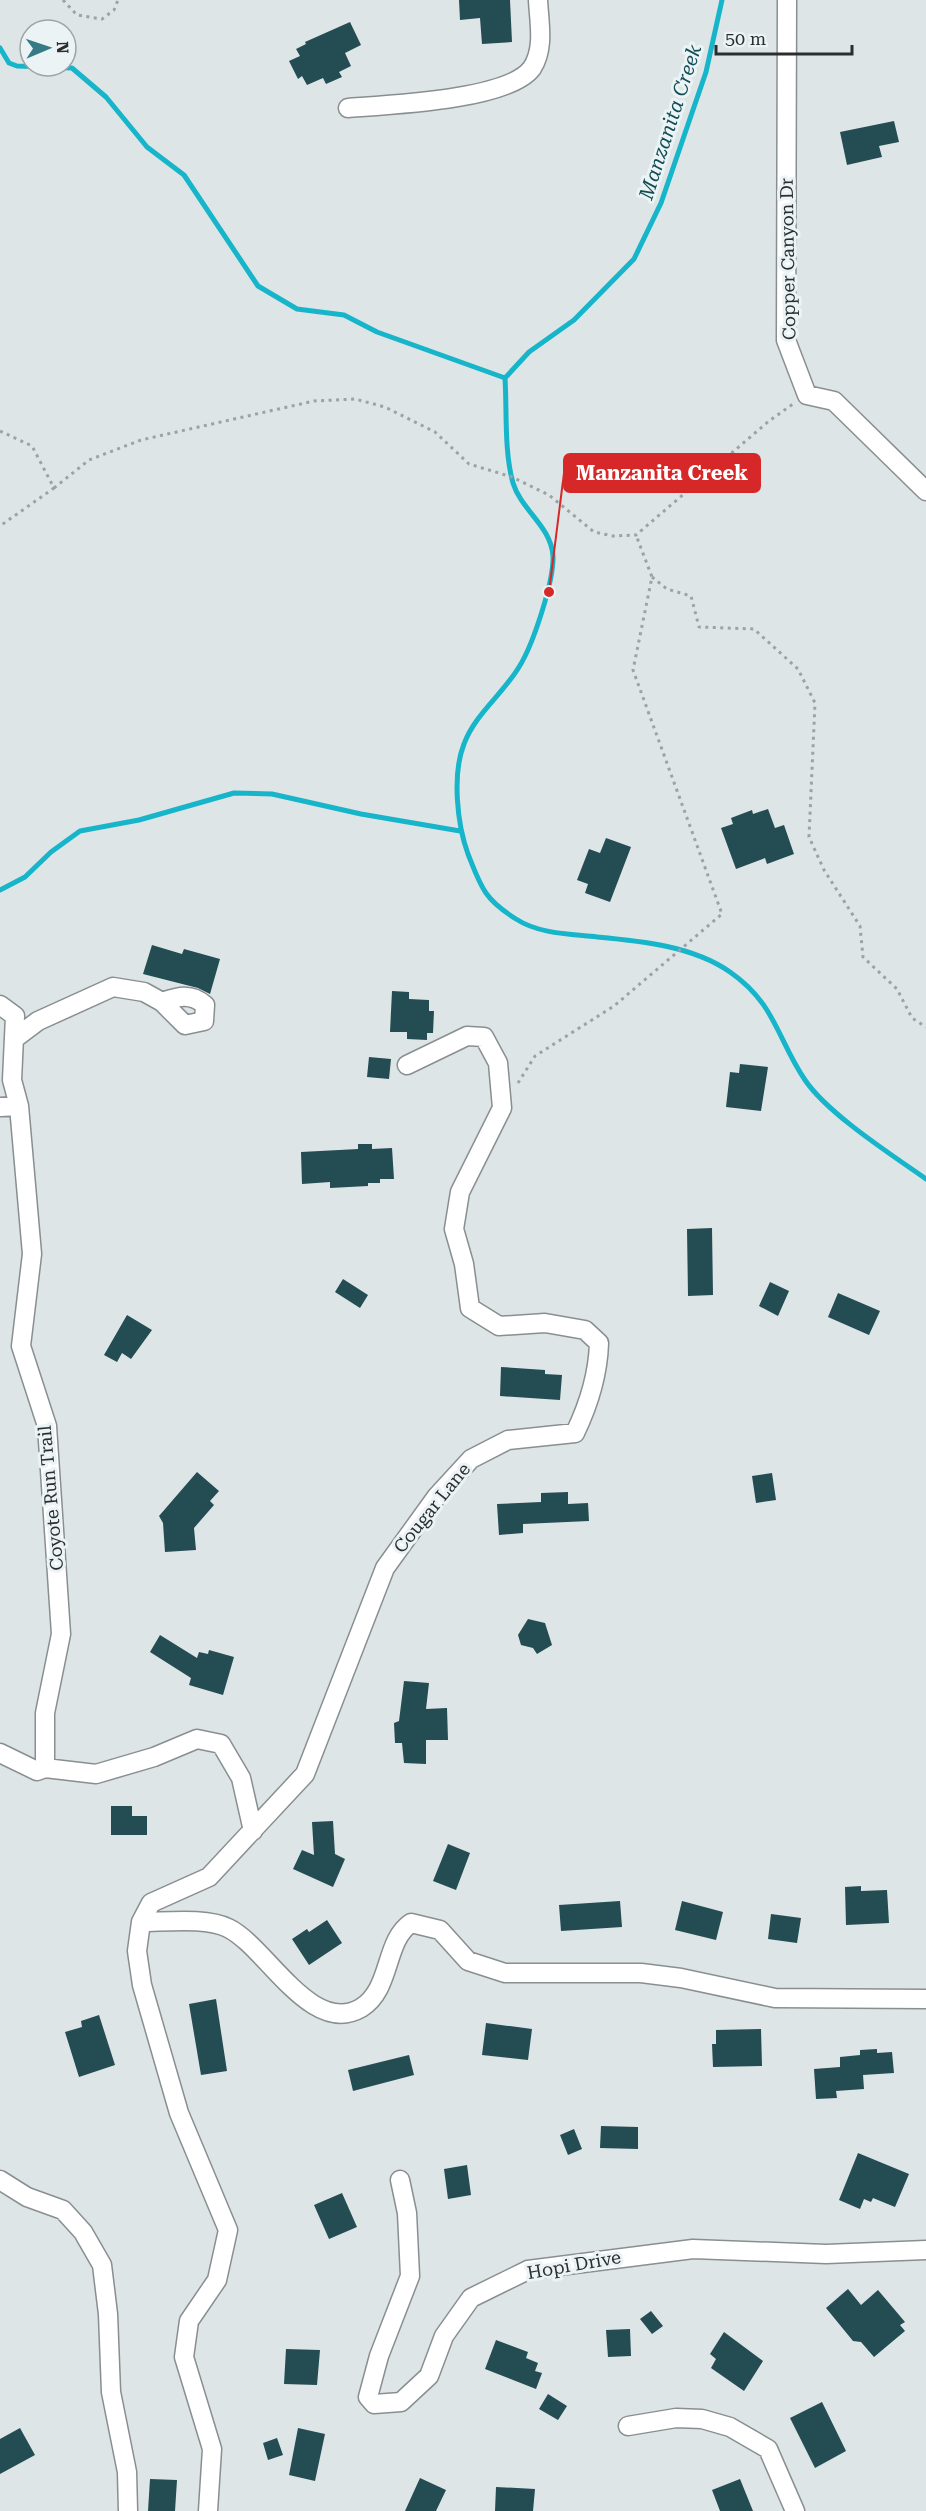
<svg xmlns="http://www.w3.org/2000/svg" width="926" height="2511" font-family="'Roboto Serif',serif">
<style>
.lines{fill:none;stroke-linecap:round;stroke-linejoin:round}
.stream{stroke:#17b5ca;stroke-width:5}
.building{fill:#234c53}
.minor-casing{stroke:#898f91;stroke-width:21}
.path{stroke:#9da2a4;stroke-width:3;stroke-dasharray:3 4.5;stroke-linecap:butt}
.minor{stroke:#fff;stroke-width:18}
.labels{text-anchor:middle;stroke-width:6;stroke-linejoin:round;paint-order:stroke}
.street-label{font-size:18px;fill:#2b2e2f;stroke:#ebf3f4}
.water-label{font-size:20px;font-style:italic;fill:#124d56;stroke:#ebf3f4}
.leader{fill:none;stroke:#d62828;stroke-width:2}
.callout-dot{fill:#d62828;stroke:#ebf3f4;stroke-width:2}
.callout{fill:#d62828;stroke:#d62828;stroke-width:2}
.callout-label{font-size:20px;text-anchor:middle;font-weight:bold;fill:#fff}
</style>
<rect width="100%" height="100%" fill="#dee5e7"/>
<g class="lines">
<path class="stream" d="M722 0 706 72 661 203 634 259 574 320 529 352 505 378C507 411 504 451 513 483 521 510 551 526 553 556 554 581 533 645 519 667 503 694 475 714 464 744 452 774 457 824 468 854 481 887 484 899 516 919 539 934 570 934 597 937 641 941 693 946 730 972 776 1004 777 1039 805 1080 828 1114 892 1155 926 1179
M0 48 9 63 17 66 72 68 106 97 147 147 184 175 258 286 297 309 344 315 377 332 505 378
M0 890 25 877 51 852 80 831 139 820 234 793 272 794 361 814 460 831"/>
</g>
<path class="building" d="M459 0H510L512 42 482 44 480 18 460 20Z
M350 22 361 45 345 53 351 66 339 72 342 77 326 84 323 78 307 85 302 76 298 79 289 61 300 56 296 49 306 44 305 42Z
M894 121 899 142 879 146 882 157 847 165 840 132Z
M768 809 775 828 784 825 794 854 767 864 765 858 736 869 721 828 733 824 731 818 752 810 753 814Z
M606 838 631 847 610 902 585 893 588 884 577 880 589 849 600 853Z
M152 945 182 954 184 949 220 959 210 994 198 988 143 974Z
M392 991 409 992V999L429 1000V1011H434L433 1033H427V1040L407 1039V1032H390Z
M369 1057 391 1059 389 1079 367 1077Z
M740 1064 768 1067 761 1111 726 1107 730 1072 739 1073Z
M358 1144H372V1149L392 1148 394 1179H380V1183H368V1186L330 1188V1182L302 1184 301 1152 358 1149Z
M712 1228 713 1295 688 1296 687 1229Z
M343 1279 368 1295 360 1308 335 1292Z
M770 1282 789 1291 778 1316 759 1306Z
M838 1293 880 1311 869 1335 828 1317Z
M127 1315 152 1330 131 1359 122 1353 117 1362 104 1355Z
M501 1367 545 1370V1374L562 1375 560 1400 500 1396Z
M197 1472 219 1491 210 1501 214 1505 194 1528 196 1550 165 1552 163 1523 159 1516Z
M772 1473 776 1500 756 1503 752 1476Z
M568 1492V1504L588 1503 589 1521 523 1524V1533L499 1535 497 1504 541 1502V1493Z
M528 1619 545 1623 552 1645 537 1654 533 1648 521 1645 518 1635Z
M160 1635 197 1658 199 1652 208 1654 209 1650 234 1657 223 1695 189 1685 191 1678 150 1652Z
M404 1681 429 1683 426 1709 447 1708 448 1740H426V1764L404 1763 402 1743H395L394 1723 399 1721Z
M111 1806H132V1816H147V1835H111Z
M333 1821 335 1854 345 1859 333 1887 293 1869 302 1850 314 1855 312 1822Z
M448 1844 470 1853 456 1890 433 1881Z
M861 1886V1891L887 1890 889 1923 846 1925 845 1887Z
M620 1901 622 1927 561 1931 559 1905Z
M682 1901 723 1912 716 1940 675 1930Z
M771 1914 801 1918 797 1943 768 1939Z
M327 1920 342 1943 309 1965 292 1939 307 1929 309 1932Z
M216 1999 227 2071 201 2075 189 2004Z
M99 2015 115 2065 79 2077 65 2032 82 2027 81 2021Z
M486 2023 532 2029 528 2060 482 2055Z
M761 2029 762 2066 713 2067 712 2044H716V2030Z
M877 2049V2053L892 2052 894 2073 863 2075 864 2089 836 2091 837 2098 816 2099 814 2069 840 2067V2057L860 2055V2050Z
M409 2055 414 2075 353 2091 348 2070Z
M601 2126 638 2127V2149L600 2148Z
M574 2129 582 2149 568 2155 560 2135Z
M858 2153 909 2174 895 2207 873 2198 871 2202 864 2199 860 2209 839 2200Z
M467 2165 471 2195 448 2199 444 2169Z
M342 2193 357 2227 329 2239 314 2205Z
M848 2289 861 2305 878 2290 905 2322 900 2325 905 2331 874 2357 861 2342 853 2341 826 2308Z
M651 2311 663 2326 652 2334 640 2319Z
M630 2329 631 2356 608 2357 606 2330Z
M724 2332 763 2361 744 2391 711 2368 716 2359 710 2354Z
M496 2340 528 2352 526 2358 538 2363 535 2371 542 2373 536 2389 485 2369Z
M286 2349 320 2350 317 2385 284 2384Z
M548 2394 567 2406 558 2420 539 2409Z
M822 2402 846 2451 815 2468 790 2418Z
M20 2428 35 2455 0 2474V2439Z
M298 2428 325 2434 315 2481 289 2475Z
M277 2438 283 2455 268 2460 263 2443Z
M420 2478 446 2490 436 2511H405Z
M150 2479 177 2480 175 2511H148Z
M740 2479 753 2511H720L712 2490Z
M496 2487 535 2489 533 2511H495Z"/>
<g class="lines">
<g class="minor-casing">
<path id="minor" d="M787 0 786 340 807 395 834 401 926 491
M348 108C388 105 509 100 532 68 545 48 539 22 538 0
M0 1005 15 1016 12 1080 19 1106
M14 1039 38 1021 113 987 144 992 162 1002 185 1025 204 1021 205 1005C191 993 179 996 162 1002
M0 1107 19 1106 32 1254 21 1346 47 1426 61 1634 45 1713V1768
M0 1753 37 1771 45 1768 96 1774 154 1757 197 1739 221 1744 241 1778 253 1831
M141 1922C165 1922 207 1917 228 1928 266 1946 311 2037 361 2008 392 1989 384 1941 411 1923L440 1930 468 1961 505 1973H641L681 1978 775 1998 926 1999
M0 2180 27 2197 63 2210 83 2232 102 2265 108 2314 111 2392 127 2472 128 2511
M400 2180 407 2213 410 2276 379 2356 368 2397 374 2404 401 2402 429 2376 444 2336 471 2298 528 2270 693 2249 826 2254 926 2250
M628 2426 676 2418 702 2419 730 2427 768 2449 795 2511
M208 2511 212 2449 184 2357 189 2321 217 2280 228 2230 179 2113 142 1985 137 1951 141 1922 151 1903 209 1877 305 1774 385 1568 437 1496 471 1459 508 1440 575 1433C589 1404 598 1376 599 1343L585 1330 545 1323 499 1326 470 1308 464 1264 454 1229 460 1192 502 1108 498 1063 484 1037 467 1036 407 1065"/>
</g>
<path class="path" d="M63 0 77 15 102 19 114 10 118 0
M0 431 32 446 54 488 0 526
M54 488 89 460 141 440 314 401 355 399 385 407 435 432 469 464 512 477 549 495 594 532 613 536 636 535 769 421 793 404
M652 577 667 589 691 596 699 627 754 629 798 669 815 703 809 837 824 870 860 926 863 957 897 989 912 1018 926 1027
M518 1083 535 1056 614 1006 722 914 633 670 652 577 636 535"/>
<use href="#minor" class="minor"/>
</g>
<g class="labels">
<g class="street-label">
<text transform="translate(788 259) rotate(-91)" y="6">Copper Canyon Dr</text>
<text transform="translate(51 1498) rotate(-95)" y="6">Coyote Run Trail</text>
<text transform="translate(432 1508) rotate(-51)" y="6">Cougar Lane</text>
<text transform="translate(574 2265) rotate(-10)" y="6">Hopi Drive</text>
</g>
<g class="water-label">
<text transform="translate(670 122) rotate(-72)" y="7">Manzanita Creek</text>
</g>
</g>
<path class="leader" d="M549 592L564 473"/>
<circle class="callout-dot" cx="549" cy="592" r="6"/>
<rect class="callout" x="564" y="454" width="196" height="38" rx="6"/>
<g class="callout-label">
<text x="662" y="480">Manzanita Creek</text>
</g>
<g transform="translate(48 48) rotate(88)"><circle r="28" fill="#ebf3f4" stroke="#9ea4a5" stroke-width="1.5"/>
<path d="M0-4.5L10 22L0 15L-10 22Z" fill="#347b86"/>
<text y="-9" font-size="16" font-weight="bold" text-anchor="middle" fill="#2b2e2f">N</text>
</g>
<path d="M716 45v9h136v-9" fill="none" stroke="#2b2e2f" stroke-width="3"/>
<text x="725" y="45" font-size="18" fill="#2b2e2f" stroke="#ebf3f4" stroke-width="4.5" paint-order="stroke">50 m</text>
</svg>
